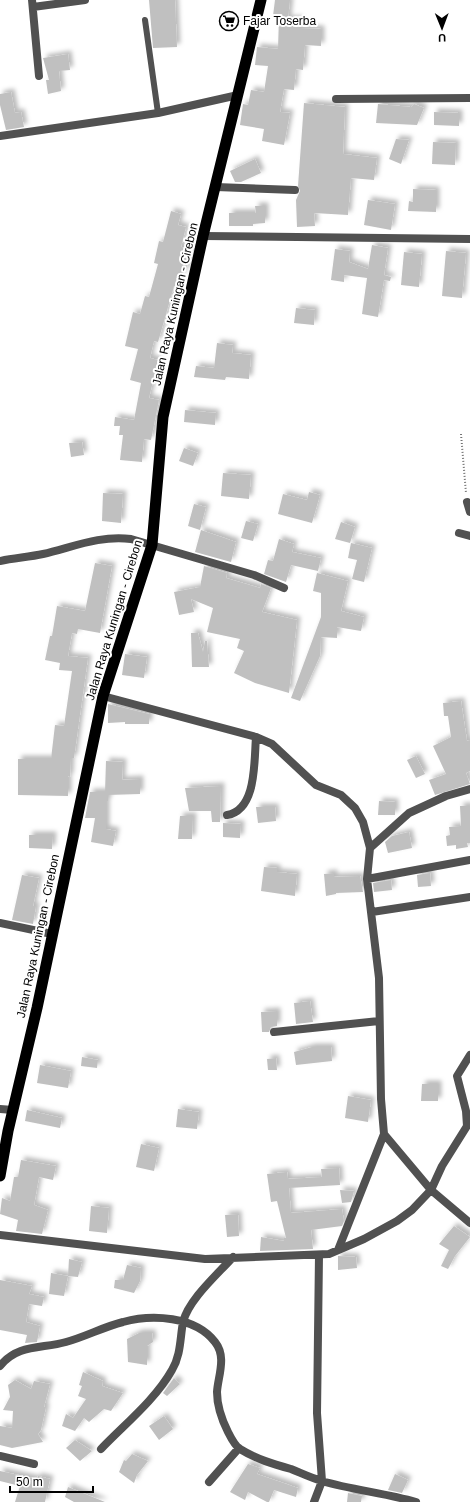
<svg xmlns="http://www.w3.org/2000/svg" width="470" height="1502" font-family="Arial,sans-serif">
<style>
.building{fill:#c0c0c0;filter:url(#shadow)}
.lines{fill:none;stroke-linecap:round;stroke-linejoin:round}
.path{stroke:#737373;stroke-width:2;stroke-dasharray:1 2;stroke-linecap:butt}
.service{stroke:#515151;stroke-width:6}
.minor{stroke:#515151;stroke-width:8}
.trunk{stroke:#000;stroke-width:11}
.labels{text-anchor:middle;stroke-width:4;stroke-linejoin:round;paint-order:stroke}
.poi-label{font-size:12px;fill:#000;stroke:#fff;text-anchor:start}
.street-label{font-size:12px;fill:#000;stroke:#fff}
</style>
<defs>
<filter id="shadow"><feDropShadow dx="3.5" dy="-3.5" stdDeviation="2" flood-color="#0004"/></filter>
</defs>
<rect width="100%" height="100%" fill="#fff"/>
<path class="building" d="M149 0H175L177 47 153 48Z
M275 0H290L288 19H299V28L321 29V46L305 45 303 70 296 69 294 90 284 89 280 112 290 113 284 145 262 141 264 129 240 125 243 104 248 105 251 90 264 92 268 66 255 65 257 47 278 49 279 17 273 16Z
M68 54 70 70 59 71 61 91 48 94 46 80H49L43 58Z
M11 92 15 113 21 112 24 127 6 130 0 105V94Z
M304 103 345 107 343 154 377 158 374 180 351 178 348 215 314 213 315 226 297 227 296 200 300 191 298 186Z
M378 104 411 107 414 104 424 108 417 125 376 123Z
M434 112 459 113V126L434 125Z
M396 139 409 140 401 164 389 159Z
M433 142 456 143 455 165 432 164Z
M255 159 261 173 241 182H235L230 171Z
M413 189 436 190V212L408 211 409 201 413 202Z
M368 200 395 204 391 230 364 225Z
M255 206H265V223L253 224V226H229V213H256Z
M171 211 181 214 178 225 186 227 181 247 191 249 186 271 183 270 182 277 178 276 175 286H174L158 342 154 341 150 358 158 360 149 398 159 400 151 440 144 439 142 462 120 460 123 435H119L120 426H114L115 417 134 420 141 383 130 380 138 349 125 346 133 312 140 314 145 296 149 297 158 264 154 263 159 241 163 242Z
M372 245 388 248 384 275 391 277 390 281 384 280 378 317 362 314 367 278 344 275V282L331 280 335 249 350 251 349 262 368 269Z
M446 251 466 253 462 298 442 296Z
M404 252 422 254 419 287 401 285Z
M296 308 315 310 314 325 294 323Z
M217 343 233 345 232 353 251 355 249 379 226 377 225 380 194 377 196 366 214 368Z
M185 410 216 413 215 425 184 422Z
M82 442 84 455 71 457 69 443Z
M184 448 198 453 193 466 179 461Z
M223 473 251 475 249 499 221 496Z
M309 492 320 495 312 523 278 514 283 494 307 500Z
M103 493 123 494 121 523 102 521Z
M194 504 206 507 200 530 188 526Z
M246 521 258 524 253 541 241 538Z
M341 522 355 527 350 543 335 539Z
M201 530 236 542 231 562 195 552Z
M279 539 294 544 292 552 321 558 318 571 291 565 286 582 264 574 268 560 273 561Z
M351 543 372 548 364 582 352 579 357 560 348 558Z
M95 563 112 566 100 633 78 629 77 634 72 633 68 656 88 658 74 758H71L70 777 68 776V796L18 795V759H51L55 725 64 726 72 671 59 670 60 663 45 660 50 636H52L57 606 85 611Z
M204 566 227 573 226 578 260 588 261 584 271 588 262 612 297 620 289 693 255 683 234 673 244 651 237 648 240 639 207 632 213 608 191 599 194 612 179 615 174 592 200 587Z
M317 573 348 581 341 611 364 617 361 631 337 627V638L321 637 320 656 300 701 291 698 321 617V593L313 591Z
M191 633H198L203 652 205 641H207L209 667H192Z
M125 654 147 657 144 678 122 675Z
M461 701 467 741 470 740V771L466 773 470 784 435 795 429 780 446 774 433 746 451 737 448 716H444L443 703Z
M108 704 149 714V724H125V722L108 723Z
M416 756 425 774 416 778 407 760Z
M106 761 123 762 122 780 140 779V794L108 795V801H106V829L116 831 113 846 91 842 95 818H85L90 792H105Z
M221 786 220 822H212L211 811H189L185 788Z
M379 801 395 802V815H378Z
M460 806H470V843H467L468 847 456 849V845L447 846 446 836 450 835 449 827 461 826Z
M256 807H275L276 821 258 823Z
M180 816H193L192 839H178Z
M223 823 241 824 240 838 223 837Z
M409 832 412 848 388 853 385 842 392 836Z
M29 835H53L52 849 29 848Z
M264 867 277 868V872L297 874 295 896 261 891Z
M334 873V877L360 876 363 892 336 893V894L326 896 324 874Z
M430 873 431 886 418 887 417 875Z
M22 875 39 878 33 906H36L33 924 12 920Z
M391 880 392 890 374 892 373 883Z
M310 1001 313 1022 296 1024 294 1003Z
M277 1011V1026L271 1027 269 1032H262L261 1012Z
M312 1047H331L332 1061 296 1065 294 1052Z
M82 1057 98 1060 97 1068 81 1066Z
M276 1058 277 1070H268L267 1059Z
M40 1065 71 1071 68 1088 37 1083Z
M422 1084H438V1101H421Z
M348 1096 371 1100 368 1122 345 1118Z
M178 1109 199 1112 197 1129 176 1127Z
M27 1110 62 1118 60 1128 25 1121Z
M141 1144 159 1148 154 1171 136 1167Z
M21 1160 56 1166 53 1180 39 1177 34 1205 48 1210 42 1234 16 1231 18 1220 0 1214 2 1198 10 1201 14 1177H18Z
M339 1168 340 1185 289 1188 291 1213 342 1209 344 1221 342 1226 311 1230 313 1249 260 1251 261 1237 284 1241V1238H286L277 1201 271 1202 267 1174 287 1172 288 1179 322 1177 321 1169Z
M340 1190 354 1191 351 1202 342 1203Z
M91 1206 109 1208 107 1233 89 1231Z
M238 1214 239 1236 227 1237 225 1215Z
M454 1226 470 1237 455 1256 448 1269 441 1266 449 1250 439 1244Z
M338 1256 356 1257 357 1268 338 1270Z
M69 1259 82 1262 78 1277 68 1276Z
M127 1265 141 1268 140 1281 134 1293 114 1288 115 1280H123Z
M51 1273 68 1276 64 1296 49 1294Z
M0 1280 32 1286 29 1294 44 1297 42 1306 29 1304 26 1322 40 1326 37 1342 25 1343 27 1335 0 1330Z
M139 1333H152L153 1342 147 1346V1365L128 1362 127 1339Z
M83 1372 103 1381 102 1386 123 1393 111 1411 104 1409 89 1422 84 1418 75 1431 62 1426 66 1414 73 1418 86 1399 78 1396 82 1386 79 1385Z
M174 1378 180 1384 167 1396 163 1393Z
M15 1380 31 1389 34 1381 50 1384 44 1407H46L41 1430 38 1434 43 1442 12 1448 0 1445V1426L12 1428 13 1411 3 1410 10 1397 8 1385Z
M164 1416 173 1429 159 1440 149 1426Z
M75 1440 92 1451 80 1461 66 1448Z
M132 1454 148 1461 137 1475 134 1483 119 1472 124 1460 126 1461Z
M248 1464 260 1468 257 1474 298 1488 296 1497 274 1490 269 1502H267L248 1492 245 1500 230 1492Z
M0 1471 37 1479 38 1476 50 1479 45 1502H15L20 1486 0 1481Z
M395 1474 408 1480 402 1493 388 1490Z
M68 1487 105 1502H74L65 1497Z
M348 1493 362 1496 361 1502H347Z"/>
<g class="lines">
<path class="path" d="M461 434 466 493"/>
<path class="service" d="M145 20 158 113"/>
<path class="minor" d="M32 0 39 76
M33 7 85 0
M336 99 470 98
M0 136 158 113 238 95
M216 187 295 190
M203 236 470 239
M467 502 470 512
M459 533 470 536
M0 561C14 558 29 557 43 554 73 547 100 535 131 539L254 575 284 588
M103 696 256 737 272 744 316 785 341 795 355 808 363 822 370 848 367 879 379 978 381 1099 384 1134 338 1250
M227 815C257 810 254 761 256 737
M370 848 409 813 446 796 470 789
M367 879 470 860
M372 912 470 897
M0 923 52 934
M274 1032 379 1021
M0 1109 13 1110
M384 1134 431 1190 442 1166 467 1126 466 1111 457 1076 470 1055
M0 1235 205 1259 329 1254 364 1239 397 1221 412 1210 431 1190 470 1223
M0 1366C18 1344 41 1349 66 1342 85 1337 103 1327 123 1322 152 1314 195 1316 215 1342 227 1357 218 1376 217 1392 217 1406 222 1420 228 1432 231 1438 235 1446 240 1449 256 1459 273 1464 291 1469 301 1473 311 1478 322 1481 352 1490 385 1493 416 1502
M101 1449C125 1424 155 1400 172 1370 181 1355 180 1338 183 1322 189 1299 218 1274 233 1257
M0 1456 34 1464
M209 1482 239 1448
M314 1502 322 1481 317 1413 319 1255"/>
<path class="trunk" d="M0 1176 8 1131 37 1008 103 696 152 545 163 417 203 236 261 0"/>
</g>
<defs>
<g id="supermarket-ring" transform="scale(1)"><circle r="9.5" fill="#fff" stroke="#000" stroke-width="1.5"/><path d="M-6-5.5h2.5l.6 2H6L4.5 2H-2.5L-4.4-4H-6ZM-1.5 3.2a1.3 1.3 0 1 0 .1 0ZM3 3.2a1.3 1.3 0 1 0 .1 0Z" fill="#000"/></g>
</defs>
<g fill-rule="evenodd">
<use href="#supermarket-ring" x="229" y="21"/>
</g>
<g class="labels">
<g class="poi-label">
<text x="243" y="25">Fajar Toserba</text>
</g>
<g class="street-label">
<text transform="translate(175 304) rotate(-77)" y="4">Jalan Raya Kuningan - Cirebon</text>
<text transform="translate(114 620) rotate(-73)" y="4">Jalan Raya Kuningan - Cirebon</text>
<text transform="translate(38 936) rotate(-78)" y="4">Jalan Raya Kuningan - Cirebon</text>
</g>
</g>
<g transform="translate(442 28) rotate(179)" stroke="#ffffff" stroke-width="3" paint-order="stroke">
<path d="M0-3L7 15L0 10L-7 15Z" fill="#000000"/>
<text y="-6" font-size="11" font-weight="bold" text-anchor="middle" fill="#000000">U</text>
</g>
<path d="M10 1486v6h83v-6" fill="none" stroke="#000000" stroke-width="2"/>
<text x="16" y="1486" font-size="12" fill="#000000" stroke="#ffffff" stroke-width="3" paint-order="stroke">50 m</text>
</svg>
